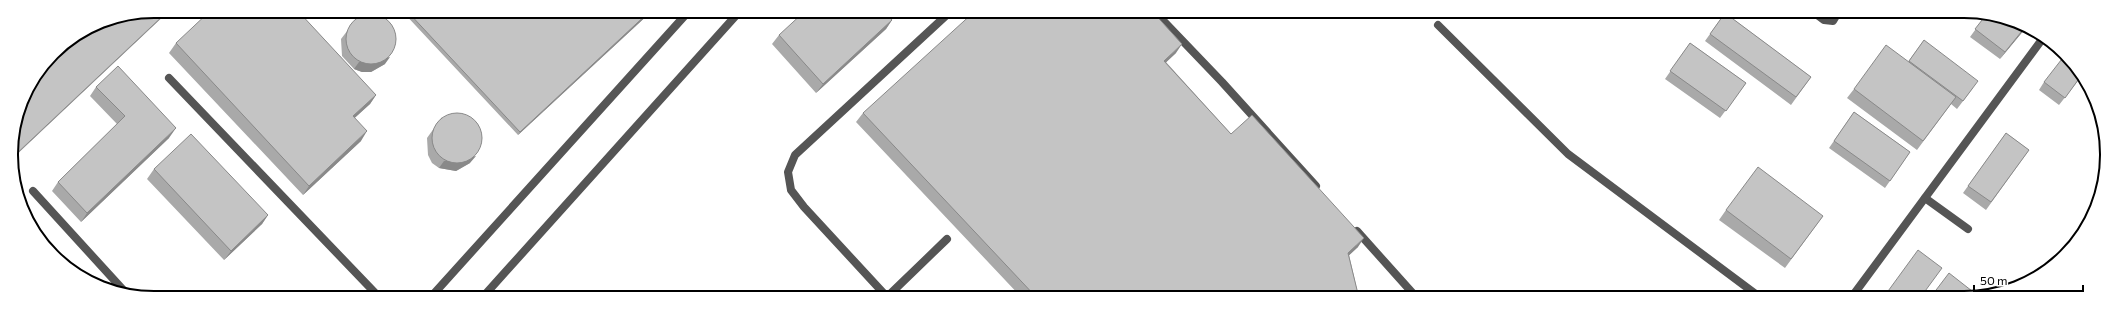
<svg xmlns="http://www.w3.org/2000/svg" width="2118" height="309" font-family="Commissioner,sans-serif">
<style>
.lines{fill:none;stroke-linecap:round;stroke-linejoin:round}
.lane{stroke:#555;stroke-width:8}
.street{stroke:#555;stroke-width:8}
.wall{fill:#a9a9a9}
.shaded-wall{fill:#898989}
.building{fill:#c4c4c4;stroke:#898989}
.rim{fill:none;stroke:#000;stroke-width:2}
</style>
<rect width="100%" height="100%" fill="#fff"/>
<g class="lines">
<path class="lane" d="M1154 11 1222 82 1316 186
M1812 11 1824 20 1833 21 1839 11
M1438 25 1568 154 1761 298
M169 78 380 298
M33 191 126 293
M1925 198 1968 229
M1357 231 1417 298
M887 297 947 239
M430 298 689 11
M888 298 804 207 791 190 788 172 795 155 951 11"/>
<path class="street" d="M482 298 740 11
M1851 298 2043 38"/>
</g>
<path class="wall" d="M402 11H652L518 135Z
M1725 13 1811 77 1791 105 1705 41Z
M1986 15 2027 26 2000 59 1970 37Z
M357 18 385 64 371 72H362L354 69 342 56 341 39Z
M892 20 886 29 816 93 772 44 779 35Z
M1924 40 1973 88 1957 109 1951 104 1917 150 1847 98 1854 89 1908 62Z
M176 43 376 95 370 104 354 118 361 141 303 195 169 53Z
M1690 43 1746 83 1720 118 1665 79Z
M1176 53 1166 62 1231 134 1358 247 1349 255 1359 298H1022L856 122 863 113Z
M2072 60 2081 77 2059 105 2039 90 2044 82Z
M96 87 169 138 81 222 52 191 58 182 117 124 90 96Z
M1854 112 1910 152 1885 188 1829 148Z
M442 117 470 163 456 171 439 168 432 163 428 155 427 138Z
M2006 133 2029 150 1986 210 1963 193Z
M154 169 268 215 262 224 224 260 147 179Z
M1726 210 1823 216 1785 268 1719 220Z"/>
<path class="shaded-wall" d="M168 11H169L13 158V157Z
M650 11H652L518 135 520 132Z
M892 20 886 29 816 93 823 84Z
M2026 26 2025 29 2000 59 2005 52Z
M1182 44 1176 53 1158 70 1164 61Z
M390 57 385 64 371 72H362L354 69 359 62Z
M376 95 370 104 346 126 353 116Z
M176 128 169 138 81 222 87 213Z
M367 131 361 141 303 195 309 186Z
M476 156 470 163 456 171 439 168 444 161Z
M268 215 262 224 224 260 231 251Z
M1364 238 1358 247 1342 262 1348 253Z"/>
<path class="building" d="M154 11H168L13 157 11 145 22 99 53 53 100 22Z
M210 11H298L376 95 353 116 367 131 309 186 176 43Z
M407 11H650L520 132Z
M805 11H884L892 20 823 84 779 35Z
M975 11H1152L1182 44 1164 61 1231 134 1252 115 1364 238 1348 253 1359 298H1037L863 113Z
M1725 13 1811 77 1796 97 1710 34Z
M346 39a25 25 0 1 1 50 0a25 25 0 1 1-50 0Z
M1986 15 2026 26 2005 52 1975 29Z
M1924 40 1978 81 1963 101 1909 61Z
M1690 43 1746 83 1726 111 1670 71Z
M1886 45 1956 97 1923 141 1854 89Z
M2065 55 2072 60 2081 76 2065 98 2044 82Z
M118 66 176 128 87 213 58 182 125 116 96 87Z
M1854 112 1910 152 1890 181 1834 141Z
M432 138a25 25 0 1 1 50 0a25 25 0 1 1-50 0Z
M2006 133 2029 150 1991 202 1968 186Z
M191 134 268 215 231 251 154 169Z
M1758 167 1823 216 1791 259 1726 210Z
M1918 250 1942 268 1920 298H1883Z
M1949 273 1972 291 1967 298H1930Z"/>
<path d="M0 0H2118V309H0ZM154 18H1964A136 136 0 0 1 2100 154V155A136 136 0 0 1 1964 291H154A136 136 0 0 1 18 155V154A136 136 0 0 1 154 18Z" fill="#fff" fill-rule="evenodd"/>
<path class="rim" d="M154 18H1964A136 136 0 0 1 2100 154V155A136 136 0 0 1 1964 291H154A136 136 0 0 1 18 155V154A136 136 0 0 1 154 18Z"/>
<path d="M1974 285v6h109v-6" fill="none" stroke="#000000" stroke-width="2"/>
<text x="1980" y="285" font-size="12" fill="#000000" stroke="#ffffff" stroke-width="3" paint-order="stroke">50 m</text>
</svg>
